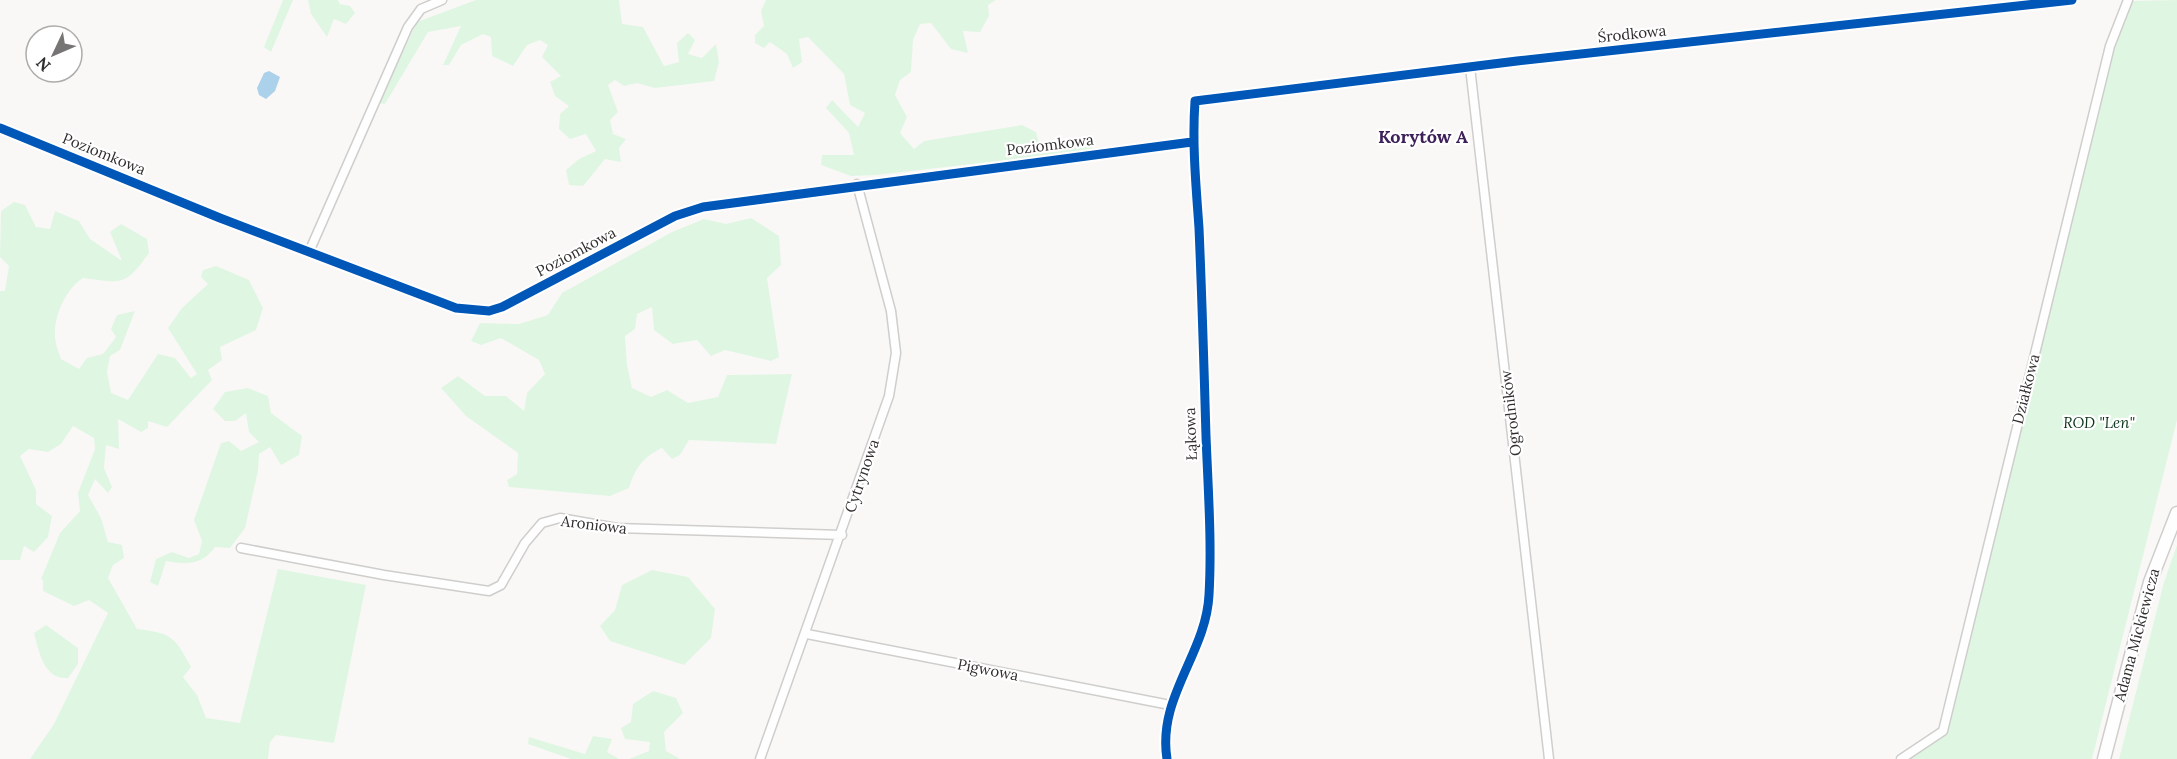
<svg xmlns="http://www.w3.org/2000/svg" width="2177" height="759" font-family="Lora,serif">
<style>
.green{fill:#dff6e3}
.water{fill:#acd1ea}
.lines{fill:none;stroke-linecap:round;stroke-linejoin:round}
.street-casing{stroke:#cfcecc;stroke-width:11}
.secondary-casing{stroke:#cfcecc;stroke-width:15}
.street{stroke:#fefefe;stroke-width:8}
.secondary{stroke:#fefefe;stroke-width:12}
.cycleway-casing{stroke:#fff;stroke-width:13}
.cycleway{stroke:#0057b8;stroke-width:9}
.labels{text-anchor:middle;stroke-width:4.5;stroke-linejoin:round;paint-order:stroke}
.street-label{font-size:15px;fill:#312f2e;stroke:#fff}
.park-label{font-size:15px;font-style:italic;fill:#0c351b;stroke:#fff}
.quarter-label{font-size:18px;font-weight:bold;fill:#3d2059;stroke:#fff}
</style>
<rect width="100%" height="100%" fill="#faf8f6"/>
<path class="green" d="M283 0H293L271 52 264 47Z
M308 0H338L340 4 350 6 355 13 346 24 334 19 327 37 311 14Z
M476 0H619L622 24 643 27 664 66 679 62 677 43 688 33 695 40 688 54 702 58 716 44 719 62 714 81 655 88 637 83 624 86 615 80 608 85 618 112 610 120 613 134 626 139 619 148 621 162 605 159 583 186 569 185 566 170 579 159 596 151 586 134 570 139 559 129 560 114 569 106 555 96 550 82 561 76 542 57 548 45 540 40 527 45 513 66 492 56 491 37 483 34 461 45 449 65H443L461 26 428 32 385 104 379 103 417 22Z
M766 0H996L988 5 989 16 980 32 963 31 968 53 951 49 931 23 920 24 913 40 911 72 900 80 895 95 907 117 900 133 914 149 924 141 1022 125 1036 132 1040 147 1068 145 1086 139 1093 150 876 175 851 176 821 165 822 155H854L849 133 826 108 832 100 858 127 865 113 850 105 844 74 808 37 799 39 802 62 793 68 787 54 770 42 764 48 755 43V35L764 26 761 11Z
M2177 0V420L2092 759H1907L1944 735 2116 37 2133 1Z
M14 202 25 205 36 227 50 229 55 211 79 221 90 239 122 261 110 232 121 224 147 239 149 253C125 287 122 283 83 278 66 289 54 315 55 336 55 343 59 353 61 359L79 369 87 358 103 354 116 337 111 329 117 315 135 311 120 350 110 356 107 372 111 393 128 400 158 354 175 358 191 378 197 374 168 328 182 308 208 284 201 277 203 270 216 266 249 280 263 308 256 330 220 347 222 360 208 370 212 380 167 427 148 421V428L141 432 118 419 119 449 106 445 104 468 112 487 108 493 95 479 88 495 101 518 108 542 122 545 124 558 113 565 108 578 137 629C172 633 175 637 191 667L183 677 197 695 206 718 240 723 278 569 366 585 334 743 276 735 270 742 268 759H30L54 724 108 613 89 600 74 606 43 591V580L41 579 60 533 80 511 78 493 95 449 94 438 73 426 61 444 48 452 29 449 20 456 36 490V504L52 516 48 537 34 552 24 546 20 560H0V291H5L9 266 0 257 1 211Z
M751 218 779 236 781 265 767 278 779 357 771 361 725 350 711 356 697 340 673 344 654 330 652 307 637 314 635 329 625 336 627 365 632 388 651 397 667 390 688 403 718 397 727 375 792 374 776 444 689 440 680 455 672 459 662 448C642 458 636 467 629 488L610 496 509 487 507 480 517 474 518 453 466 416 441 388 458 376 485 396H506L524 411 527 393 545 374 539 360 501 338 481 345 471 341 480 323 519 324 548 315 562 293 672 232 704 219 726 224Z
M248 388 268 396 271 413 302 436 299 455 281 465 270 447 259 454 258 471 245 528 230 548 215 547C202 565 187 565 166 561L158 586 150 582 156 559 172 552 189 558 199 554 202 541 194 520 221 443 229 441 241 451 259 442 249 432 246 413 235 421H225L213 409 225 392Z
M2177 545V759H2119L2164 582Z
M652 570 688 577 715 609 711 638 684 665 610 641 600 626 615 610 622 585Z
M46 625 78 648V664L68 678C44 680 39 652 34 633Z
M653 691 676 698 683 713 664 732 666 751 680 759H629L649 751 650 742 625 739 621 728 631 722 633 704Z
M593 736 612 739 607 752 619 759H571L528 744 529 737 585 754Z"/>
<path class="water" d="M269 71 280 77 275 91 266 99 259 95 257 88 264 73Z"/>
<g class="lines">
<g class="street-casing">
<path id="street" d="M1470 67 1549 759
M0 128 220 218 456 308 489 311 502 307 675 216 703 207 1192 142
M309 252 408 27 421 9 442 0
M241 548 384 575 489 591 501 585 525 543 542 523 560 518 617 528 842 535
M807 634 1170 705
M760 759 889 396 896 353 891 311 857 184
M1167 759C1157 697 1206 654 1209 595 1212 542 1208 488 1206 436 1204 367 1202 297 1199 228 1196 185 1192 144 1195 101L1517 61 2072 0
M1901 759 1943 731 2110 46 2128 0"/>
</g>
<g class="secondary-casing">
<path id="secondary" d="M2104 759 2150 582 2177 513"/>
</g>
<use href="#street" class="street"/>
<use href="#secondary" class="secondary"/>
<g class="cycleway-casing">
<path id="cycleway" d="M0 128 220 218 456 308 489 311 502 307 675 216 703 207 1192 142
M1167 759C1157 697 1206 654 1209 595 1212 542 1208 488 1206 436 1204 367 1202 297 1199 228 1196 185 1192 144 1195 101L1517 61 2072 0"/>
</g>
<use href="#cycleway" class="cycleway"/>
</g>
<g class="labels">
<g class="street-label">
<text transform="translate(1632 34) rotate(-6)" y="5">Środkowa</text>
<text transform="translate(1050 145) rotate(-7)" y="5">Poziomkowa</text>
<text transform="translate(104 154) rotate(22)" y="5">Poziomkowa</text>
<text transform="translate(576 252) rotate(-28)" y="5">Poziomkowa</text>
<text transform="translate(2026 389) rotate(-76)" y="5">Działkowa</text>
<text transform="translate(1511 413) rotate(-97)" y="5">Ogrodników</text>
<text transform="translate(1191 434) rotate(-92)" y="5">Łąkowa</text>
<text transform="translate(862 476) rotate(-71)" y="5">Cytrynowa</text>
<text transform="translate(594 525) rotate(7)" y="5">Aroniowa</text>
<text transform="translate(2137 635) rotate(-75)" y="5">Adama Mickiewicza</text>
<text transform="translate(988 670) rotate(11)" y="5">Pigwowa</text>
</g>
<g class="park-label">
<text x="2099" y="428">ROD "Len"</text>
</g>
<g class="quarter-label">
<text x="1423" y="143">Korytów A</text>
</g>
</g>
<g transform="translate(54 54) rotate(226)"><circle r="28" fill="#ffffff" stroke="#adacab" stroke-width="1.5"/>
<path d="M0-4.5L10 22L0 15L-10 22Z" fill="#777574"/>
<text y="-9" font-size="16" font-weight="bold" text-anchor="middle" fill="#312f2e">N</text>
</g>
</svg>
